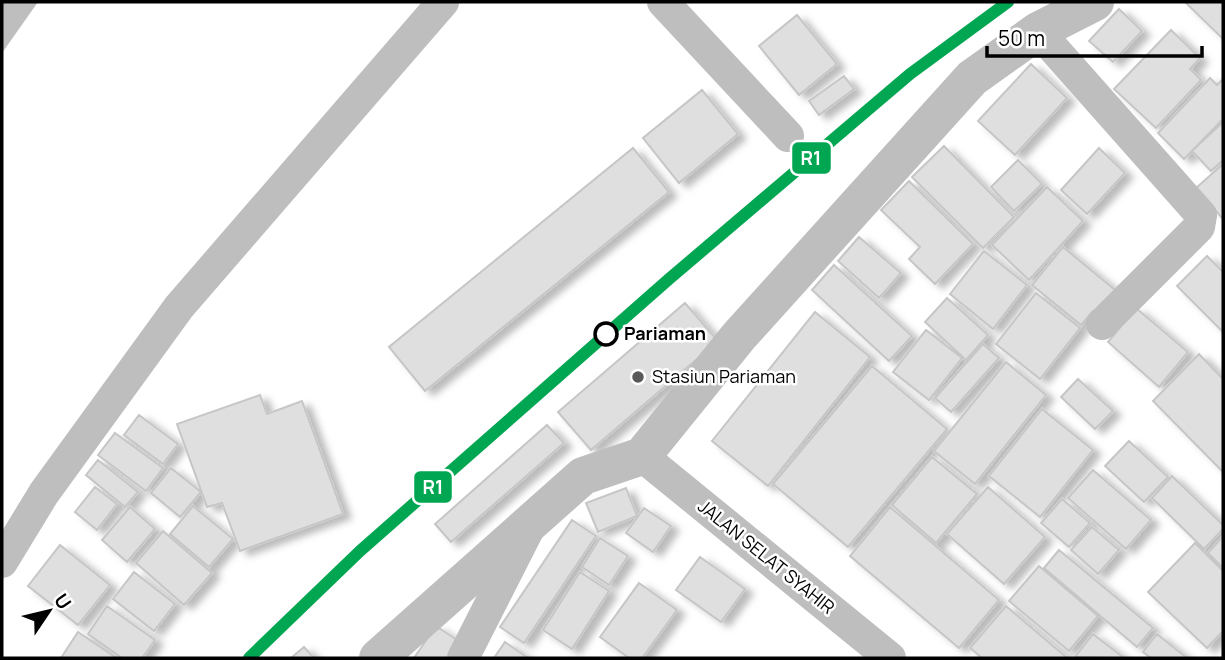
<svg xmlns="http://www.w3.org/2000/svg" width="1225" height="660" font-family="Manrope,sans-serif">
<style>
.water{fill:#bebebe}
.building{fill:#dfdfdf;stroke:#c6c6c6;stroke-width:2;filter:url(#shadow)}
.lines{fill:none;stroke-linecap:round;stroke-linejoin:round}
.minor{stroke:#bebebe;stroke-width:32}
.tertiary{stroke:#bebebe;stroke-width:38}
.rail-1-casing{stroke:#fff;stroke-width:18}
.rail-1{stroke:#00a651;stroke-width:12}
.stop-dot{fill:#fff;stroke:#000;stroke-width:3.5}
.poi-dot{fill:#595959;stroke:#fff;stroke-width:2.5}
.labels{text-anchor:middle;stroke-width:5;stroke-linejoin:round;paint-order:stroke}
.stop-label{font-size:18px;font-weight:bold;fill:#000;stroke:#fff;text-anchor:start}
.poi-label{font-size:18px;fill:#000;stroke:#fff;text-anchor:start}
.street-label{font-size:18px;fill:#000;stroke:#fff}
.line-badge{stroke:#fff;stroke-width:2.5}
.badge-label{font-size:19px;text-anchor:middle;font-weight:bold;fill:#fff}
</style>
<defs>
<filter id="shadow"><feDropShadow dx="8" dy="4.5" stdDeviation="3.5" flood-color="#0004"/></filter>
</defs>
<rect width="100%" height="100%" fill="#fff"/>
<path class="water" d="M2 2H38L2 53Z"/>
<path class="building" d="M1185 2H1223V39Z
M1119 9 1142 31 1113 62 1089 41Z
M797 15 837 64 799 95 759 46Z
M1171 30 1200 58 1190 69 1201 80 1156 128 1114 89Z
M1031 64 1067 98 1015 155 978 121Z
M844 76 854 89 819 115 809 101Z
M1210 78 1217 85 1223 79V119L1184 159 1158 133Z
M702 90 738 134 679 183 643 138Z
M1223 122V160L1211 171 1192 151Z
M944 146 1014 217 983 248 912 177Z
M633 148 669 192 425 391 389 347Z
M1099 148 1125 173 1087 214 1061 190Z
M1018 160 1042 184 1014 211 991 187Z
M1223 164V219L1196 188Z
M909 181 973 244 935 284 909 259 920 247 881 210Z
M1047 187 1083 221 1029 280 992 245Z
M859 237 901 273 879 298 838 261Z
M1063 247 1120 294 1101 317 1093 311 1081 325 1032 285Z
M984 251 1027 285 993 329 950 294Z
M1207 256 1223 272V332L1177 286Z
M834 265 912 336 889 361 812 290Z
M1036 293 1080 328 1040 379 996 344Z
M947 298 988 335 966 360 925 322Z
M685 303 718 341 591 450 558 412Z
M1136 308 1188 352 1159 387 1108 342Z
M815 312 870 357 768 486 712 441Z
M926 330 962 358 929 400 893 372Z
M983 344 999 358 951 412 935 398Z
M1199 354 1223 379V472L1153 401Z
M1006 362 1046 395 975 484 934 451Z
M872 366 947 429 848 547 773 484Z
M1078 379 1113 411 1095 429 1061 397Z
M260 395 267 414 302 401 343 514 240 551 222 503 207 507 177 424Z
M1042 409 1093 450 1040 517 989 476Z
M139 415 178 444 163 464 124 435Z
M547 425 564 443 451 542 435 524Z
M115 433 163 468 146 491 98 455Z
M1129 441 1168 477 1144 502 1105 466Z
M932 457 977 494 936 543 892 505Z
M98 460 138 492 125 507 86 475Z
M171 468 201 492 180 517 151 493Z
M1093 470 1151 520 1126 549 1068 498Z
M1172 476 1223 525V529L1204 549 1152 498Z
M95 487 117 504 97 530 75 512Z
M988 487 1045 537 1004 584 947 534Z
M626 488 637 516 598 532 586 503Z
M1062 499 1090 523 1069 547 1041 523Z
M193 506 233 539 209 567 170 534Z
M130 507 155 529 127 562 102 540Z
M890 507 999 600 959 648 850 556Z
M644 508 671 526 653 552 626 533Z
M572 520 596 536 524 643 500 627Z
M1092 527 1119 550 1098 574 1071 550Z
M163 531 212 573 184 605 136 563Z
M1223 536V568L1208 553Z
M600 538 628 556 609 585 582 567Z
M1195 543 1223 571V631L1207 648 1148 592Z
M60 545 110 585 78 625 28 586Z
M1059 550 1153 628 1137 647 1044 568Z
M700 557 745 589 721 622 676 590Z
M1039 566 1098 616 1069 651 1009 601Z
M134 572 175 604 154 631 113 599Z
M580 572 609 591 572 649 543 630Z
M639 583 677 610 642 658H629L600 637Z
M107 606 155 640 142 658H122L88 634Z
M1006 606 1066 657 1065 658H982L970 648Z
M436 626 460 642 449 658H414Z
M78 632 115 657 114 658H61Z
M1093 634 1124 658 1075 657Z
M1157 634 1187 658H1151L1143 652Z
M505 642 528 658H494Z
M304 647 314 658H291Z"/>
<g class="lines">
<path class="minor" d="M663 2 788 136
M1038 31 1201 215 1199 227 1102 324
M642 456 890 658
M2 562 44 493 179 307 443 2
M463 658 528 530"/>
<path class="tertiary" d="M378 658 583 476 642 456 739 336 972 78 1038 31 1095 2"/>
<g class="rail-1-casing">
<path id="rail-1" d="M249 658 360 551 669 279 910 74 1008 2"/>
</g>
<use href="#rail-1" class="rail-1"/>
</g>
<circle class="stop-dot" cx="606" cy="334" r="11"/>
<circle class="poi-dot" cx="638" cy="377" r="7"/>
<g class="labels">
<g class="stop-label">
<text x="624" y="340">Pariaman</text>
</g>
<g class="poi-label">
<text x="652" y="383">Stasiun Pariaman</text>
</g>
<g class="street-label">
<text transform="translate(766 557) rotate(39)" y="6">JALAN SELAT SYAHIR</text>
</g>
</g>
<g class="line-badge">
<rect x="791" y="141" width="41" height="34" rx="7" fill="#00a651"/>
<rect x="413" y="470" width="40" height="34" rx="7" fill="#00a651"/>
</g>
<g class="badge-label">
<text x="811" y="165">R1</text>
<text x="433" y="494">R1</text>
</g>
<rect width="1225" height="660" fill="none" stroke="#000000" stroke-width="7"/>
<g transform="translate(49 611) rotate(55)" stroke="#ffffff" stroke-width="5" paint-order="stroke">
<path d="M0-5L12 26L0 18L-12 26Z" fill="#000000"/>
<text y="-10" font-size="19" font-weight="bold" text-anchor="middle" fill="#000000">U</text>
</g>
<path d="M987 46v10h215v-10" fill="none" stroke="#000000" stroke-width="3.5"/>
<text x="998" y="46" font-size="21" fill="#000000" stroke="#ffffff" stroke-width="5" paint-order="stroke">50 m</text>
</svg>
